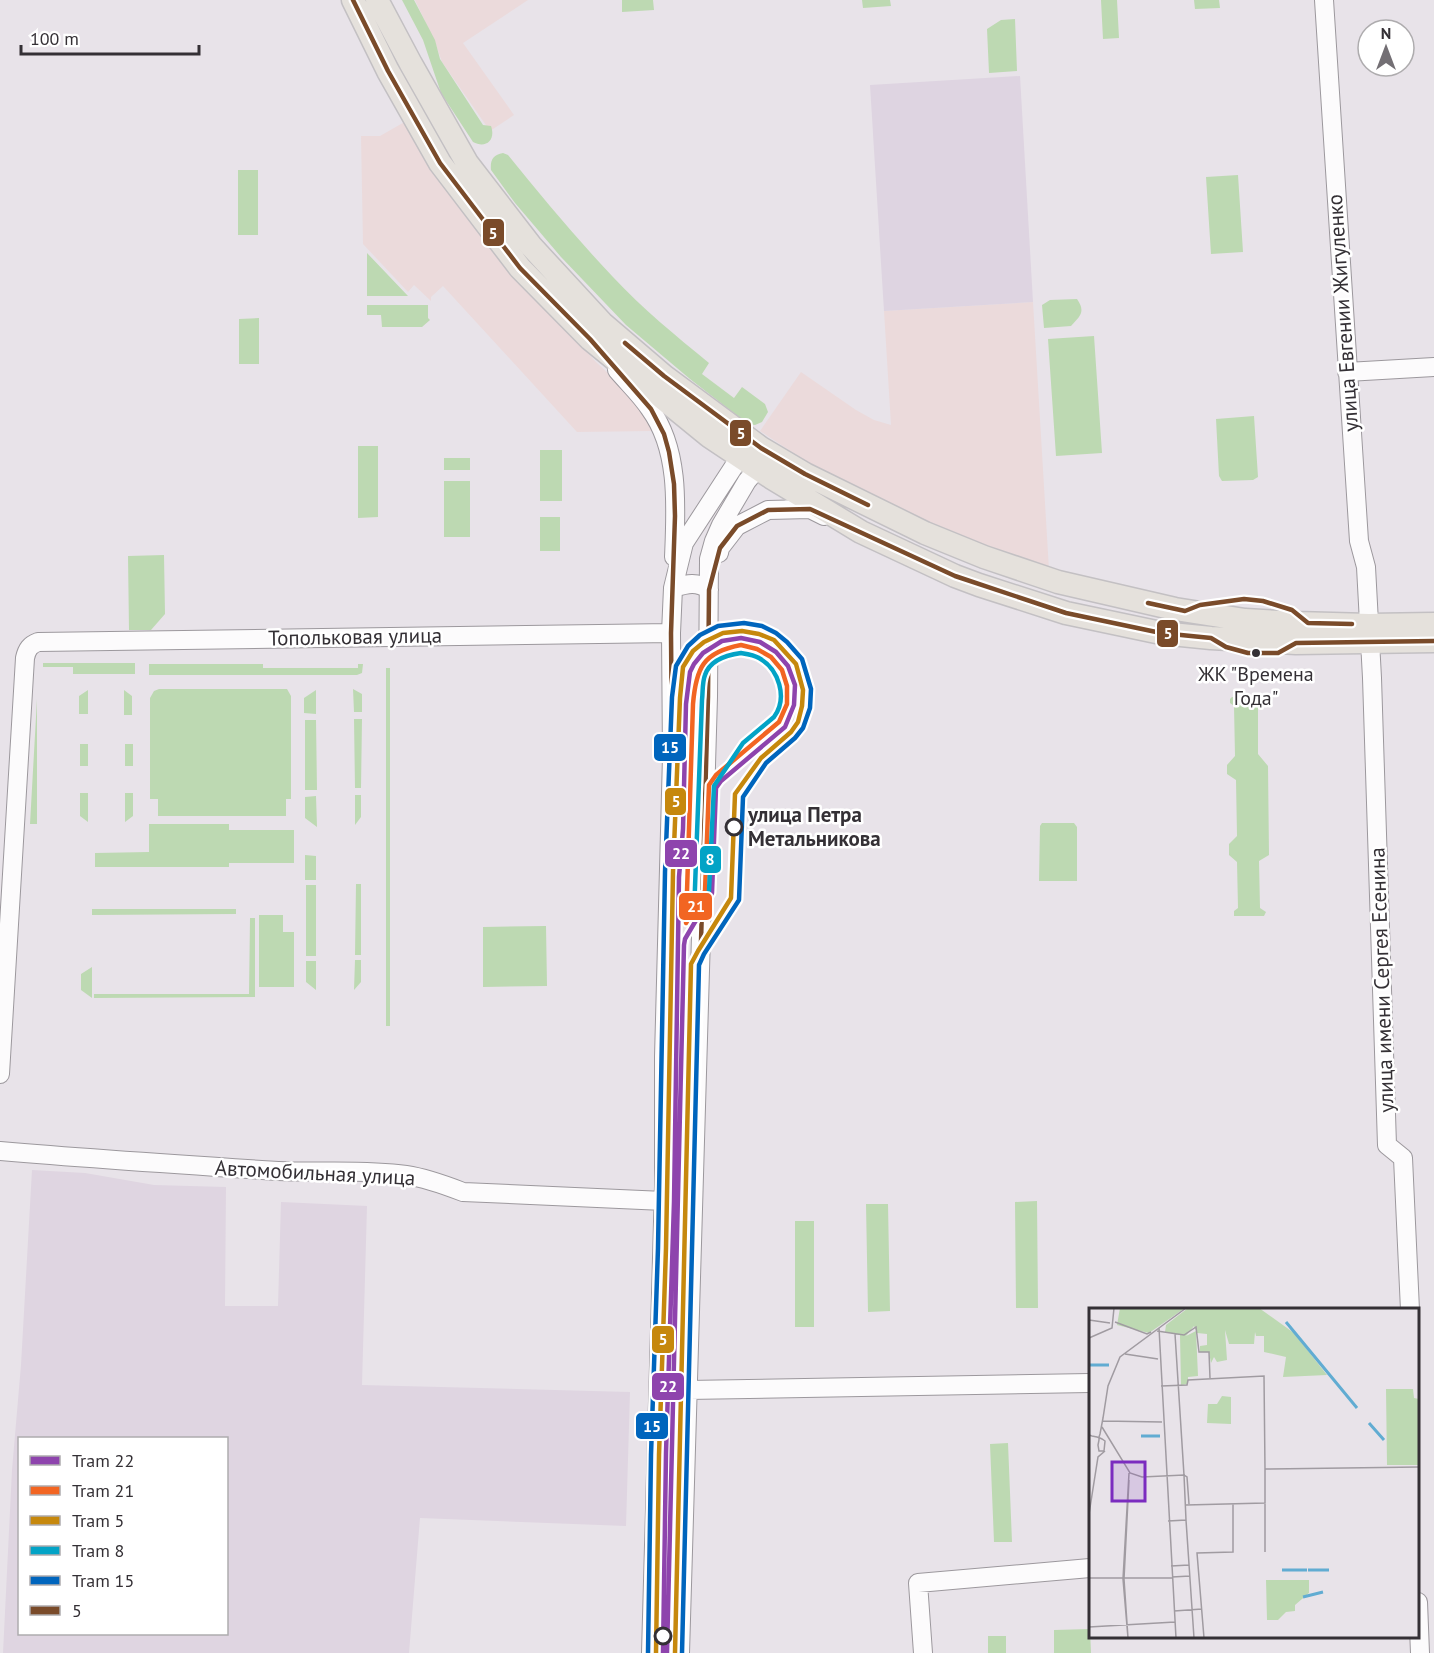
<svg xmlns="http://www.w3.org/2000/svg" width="1434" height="1653" font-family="'PT Sans',sans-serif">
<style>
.commercial{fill:#ebdadb}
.built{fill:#dfd5e1;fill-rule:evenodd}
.education{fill:#ded4e1}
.green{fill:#bdd9b2}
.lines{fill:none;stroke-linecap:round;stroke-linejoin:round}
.minor-casing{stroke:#9c989d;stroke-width:20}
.major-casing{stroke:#c3c0c3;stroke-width:25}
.minor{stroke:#fcfbfc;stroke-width:18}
.major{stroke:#e5e1dc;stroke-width:22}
.tram{stroke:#d1cfd1;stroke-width:1.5}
.bus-1-casing{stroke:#fff;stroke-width:9}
.bus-1{stroke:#7a4b2a;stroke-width:4.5}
.tram-1-casing{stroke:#fff;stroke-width:9}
.tram-2-casing{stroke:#fff;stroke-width:9}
.tram-3-casing{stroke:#fff;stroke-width:9}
.tram-4-casing{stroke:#fff;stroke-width:9}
.tram-5-casing{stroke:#fff;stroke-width:9}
.tram-1{stroke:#8e44ad;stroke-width:4.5}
.tram-2{stroke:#f26522;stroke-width:4.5}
.tram-3{stroke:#c6880d;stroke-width:4.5}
.tram-4{stroke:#03a3c6;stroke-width:4.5}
.tram-5{stroke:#0065bd;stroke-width:4.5}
.bus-dot{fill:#343035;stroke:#fff;stroke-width:2}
.stop-dot{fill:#fff;stroke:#343035;stroke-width:3}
.labels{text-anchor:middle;stroke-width:5;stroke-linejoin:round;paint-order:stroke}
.bus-label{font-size:20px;fill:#343035;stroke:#fff}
.street-label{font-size:21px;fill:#343035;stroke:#fff}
.stop-label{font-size:21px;font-weight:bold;fill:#343035;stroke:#fff;text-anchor:start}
.inset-river{fill:none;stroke:#61acd2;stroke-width:3}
.inset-road{fill:none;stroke:#a09ba1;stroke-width:1.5}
.view{fill:#7b2cbf;fill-opacity:0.15;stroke:#7b2cbf;stroke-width:3}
.inset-edge{fill:none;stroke:#343035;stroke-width:3}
.line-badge{stroke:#fff;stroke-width:2}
.badge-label{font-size:16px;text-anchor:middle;font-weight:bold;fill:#fff}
</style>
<rect width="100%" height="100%" fill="#e8e3e9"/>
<path class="commercial" d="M415 0H528L463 43 514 115 490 131 442 62 435 42Z
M408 120 529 290 596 362 623 387 644 415 652 431 577 432 443 286 431 297V301L414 285 408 292 363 244 361 136H380Z
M1033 302 1049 570 931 526 816 468 760 431 801 372 856 410 874 420 891 425 884 311Z"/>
<path class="built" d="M32 1170 85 1173 154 1185 226 1187 225 1306H278L281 1202 367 1206 362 1385 630 1392 626 1526 420 1518 409 1653H3L12 1470 21 1365ZM20 1438H226V1634H20Z"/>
<path class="education" d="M1020 76 1033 302 884 311 870 85Z"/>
<path class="green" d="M402 0H414L435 40 440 59 483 125 491 126C496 140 486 149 473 142L441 93 423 40Z
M622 0H653L654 10 622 12Z
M862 0H890L891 6 863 8Z
M1101 0H1117L1119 38 1103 39Z
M1194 0H1219L1220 8 1195 9Z
M1015 19 1017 71 989 73 987 29 1001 20Z
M503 153 508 155C542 197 576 238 613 277 643 309 676 336 709 363L702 374 734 398 742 387 765 404 768 412 762 422 755 425 748 424 690 379 626 325 561 257 515 203 491 170C490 160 493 155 503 153Z
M238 170H258V235H238Z
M1238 175 1243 252 1211 254 1206 177Z
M367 253 408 296H367Z
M1077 299C1086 312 1080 316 1071 326L1044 328 1042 305 1050 300Z
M367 305H428V318L430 320 422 327H382L381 315H367Z
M259 318V364H239V319Z
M1094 336 1102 453 1056 456 1048 339Z
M1254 416 1258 477 1253 480 1222 481 1219 476 1216 419Z
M358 446H378V517L358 518Z
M540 450H562V501H540Z
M444 458H470V470H444Z
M444 481H470V537H444Z
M540 517H560V551H540Z
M164 555 165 614 151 630H129L128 556Z
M43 663H135V674H73V667H43Z
M149 664H263V668H358V664H363L362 673 357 675H149Z
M386 668H390V1026H386Z
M159 689H287L291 696V799H286V816H158V799H150V698L154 691Z
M353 689 362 694V712H354Z
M88 690V714H79V696Z
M124 690 132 696V715H124Z
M316 690V714L304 713V698Z
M1232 697 1259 699 1261 703 1258 707V754L1268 766 1269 855 1259 861 1260 908 1266 912 1264 916H1234V911L1238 908 1237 862 1229 855V844L1237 836 1236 780 1227 774V765L1235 756 1234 706 1230 703V699Z
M37 699V824H30Z
M354 719H362L361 788H355Z
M305 720H316L317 790H305Z
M80 744H88V766H80Z
M125 744H133V766H125Z
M80 793H88V822L80 816Z
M125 793H133V816L125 822Z
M355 795H361V817L355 825Z
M316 796 317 827 305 818V797Z
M1042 823H1074L1077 827V881H1039L1040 826Z
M149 824H229V830H294V863H229V867H95V853L149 852Z
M305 855 316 856V880H305Z
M356 884H361V955H355Z
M306 885H316V956H306Z
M92 909H236V914L92 915Z
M259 915H283V932H294V987H259Z
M250 918H255V997L94 998V994H249Z
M546 926 547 986 483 987V927Z
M355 960H361V982L354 990Z
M306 961H316V990L306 982Z
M92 967V998L81 990V974Z
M1037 1201 1038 1308H1016L1015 1202Z
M866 1204H888L890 1311 868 1312Z
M795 1221H814V1327H795Z
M1008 1443 1012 1542H994L990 1444Z
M1090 1629 1091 1653H1054V1630Z
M988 1636H1006V1653H988Z"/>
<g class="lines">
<g class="minor-casing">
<path id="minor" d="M1324 0 1359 541 1366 567 1372 678 1387 1145 1403 1158 1410 1310
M617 370C628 383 641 395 650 409 680 450 676 508 674 557
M1347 372 1434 367
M719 553 720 548 737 526 768 510 810 509 824 516
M673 588C687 584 697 581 709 590
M0 1074 25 658C27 649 30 645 38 642L671 633
M0 1151C93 1159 185 1165 278 1171 321 1173 364 1169 406 1175 426 1178 445 1185 463 1192L664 1201
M687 1390 1090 1383
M1418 1602 1420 1653
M651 1653 664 1186V1057L672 756 671 633 673 588 684 543 740 457 759 446 758 468 747 481 721 525 714 541 709 559 708 697 680 1653
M923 1653 918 1583 1090 1568"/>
</g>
<g class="major-casing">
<path id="major" d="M353 0 388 71 440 163 520 268 590 339 709 436 772 478 861 532 955 576 979 585 1066 613 1161 633 1211 638 1296 643 1434 641
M377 0 411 64 467 163 531 246 602 323 664 376 761 448 805 474 925 533 984 557 1058 582 1175 609 1245 620 1296 623 1369 625 1434 624"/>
</g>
<use href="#minor" class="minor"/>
<use href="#major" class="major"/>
<path class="tram" d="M682 843 689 826 692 702"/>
<g class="bus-1-casing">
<path id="bus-1" d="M353 0 388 71 440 163 520 268 590 339 651 409 664 434 669 452 674 484 675 516 671 633 672 756 664 1057V1186L672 1194H687L694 1187 708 697 709 590 720 548 737 526 768 510 810 509 955 576 1066 613 1161 633 1211 638 1226 647 1248 653H1278L1296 643 1434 641
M625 343 664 376 761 448 805 474 868 505
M1148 603 1185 611 1200 605 1244 599 1263 601 1292 610 1308 623 1352 624"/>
</g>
<use href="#bus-1" class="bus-1"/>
<g class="tram-1-casing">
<path id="tram-1" d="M663 1653 666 1453 674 1202 679 877 683 829 686 704 690 672 694 664 703 653 722 641 741 638 760 642 776 652 788 666 795 685 794 705 785 727 721 781 716 788 712 893 685 939 684 945C679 1181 672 1417 667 1653"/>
</g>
<g class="tram-2-casing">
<path id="tram-2" d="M741 645 757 649 771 657 782 670 787 686V704L779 722 716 775 709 785 705 891 686 923 693 704C696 668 703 652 741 645Z"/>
</g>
<g class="tram-3-casing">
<path id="tram-3" d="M656 1653 659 1455 666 1248 673 872 680 698 683 667 693 651 704 642 723 633 742 631 759 634 774 640 796 664 803 690 802 706 798 722 791 732 761 758 735 794 731 898 698 951 691 964 675 1653"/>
</g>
<g class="tram-4-casing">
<path id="tram-4" d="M741 653C747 654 754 655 759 658 779 669 788 698 774 717L743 743 714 786 709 891 694 914 702 700C703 692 702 683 705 675 710 660 726 655 741 653Z"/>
</g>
<g class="tram-5-casing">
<path id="tram-5" d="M648 1653 651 1455 658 1248 665 872 672 697 676 666 688 646 700 635 718 626 744 623 762 626 776 633 787 642 802 659 811 689 810 708 803 728 795 738 766 763 743 797 739 900 704 954 699 965 682 1653"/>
</g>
<use href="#tram-1" class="tram-1"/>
<use href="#tram-2" class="tram-2"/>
<use href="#tram-3" class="tram-3"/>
<use href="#tram-4" class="tram-4"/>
<use href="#tram-5" class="tram-5"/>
</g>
<circle class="bus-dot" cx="1256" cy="653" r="5"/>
<g class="stop-dot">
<circle cx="734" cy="827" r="8"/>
<circle cx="663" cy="1636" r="8"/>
</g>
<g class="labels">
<g class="bus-label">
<text x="1256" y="681">ЖК "Времена<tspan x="1256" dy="24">Года"</tspan></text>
</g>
<g class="street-label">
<text transform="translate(1343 313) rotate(-94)" y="7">улица Евгении Жигуленко</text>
<text transform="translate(355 637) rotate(-1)" y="7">Топольковая улица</text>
<text transform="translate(1382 980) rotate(-92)" y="7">улица имени Сергея Есенина</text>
<text transform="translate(315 1173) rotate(3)" y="7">Автомобильная улица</text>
</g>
<g class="stop-label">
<text x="748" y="822">улица Петра<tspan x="748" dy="24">Метальникова</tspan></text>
</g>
</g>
<g transform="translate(1089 1308)">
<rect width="330" height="330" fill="#e8e3e9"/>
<path d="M31 0H96L60 25 28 17ZM99 0H170L205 25 238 67 194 69 197 49 175 44V28H167L166 24 165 36H140L136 22 138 52 128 54 125 49 122 55 120 44H111V38L118 37V26L108 25 105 18 97 28 107 23 109 68 99 69V76L92 77 91 27 76 24 77 17ZM297 81H324L325 90 330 91V157H298ZM133 88 142 89V116L118 115 119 96H128ZM177 272H220V285L206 297V303L197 304 189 312H178Z" fill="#bdd9b2"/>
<path class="inset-river" d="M197 14 268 100M0 57H20M280 115 295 132M52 128H71M193 262H218M219 262H240M214 289 234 284"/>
<path class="inset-road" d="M0 12 21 15M26 14 58 26 62 24M70 20 87 330M68 23 95 27 107 19 110 44H120L121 70M86 26 95 167 98 169 100 196M0 30 23 20 25 0M36 46 69 51M72 78 98 77 99 72 175 68 176 161M14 113 73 114M13 119 41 165 53 169 95 167 97 212 79 213M0 127 3 128 8 129 11 130 13 131 16 133 15 143H10L9 137 10 132V129L11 126 14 110 19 78 31 49 97 0M97 197 176 195V161L330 159M0 206 9 149 16 143M97 212 105 330M176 244V195M82 258 100 257M83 269 101 268M0 270H83M85 303 113 301M0 319 86 314M39 330 34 271 40 165M39 330 35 271 40 172M115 330 108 245 144 244V196"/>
<path class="view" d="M23 154H56V193H23Z"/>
<rect width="330" height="330" class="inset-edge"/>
</g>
<g class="line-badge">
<rect x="482" y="218" width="23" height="29" rx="6" fill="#7a4b2a"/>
<rect x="729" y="419" width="23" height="28" rx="6" fill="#7a4b2a"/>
<rect x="1156" y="619" width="23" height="29" rx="6" fill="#7a4b2a"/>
<rect x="653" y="733" width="34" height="29" rx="6" fill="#0065bd"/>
<rect x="664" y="787" width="23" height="29" rx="6" fill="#c6880d"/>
<rect x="664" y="839" width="34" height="29" rx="6" fill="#8e44ad"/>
<rect x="699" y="845" width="23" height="29" rx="6" fill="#03a3c6"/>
<rect x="678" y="892" width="35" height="29" rx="6" fill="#f26522"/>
<rect x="651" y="1325" width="24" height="29" rx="6" fill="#c6880d"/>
<rect x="651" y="1372" width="34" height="29" rx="6" fill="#8e44ad"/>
<rect x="635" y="1412" width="34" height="28" rx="6" fill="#0065bd"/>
</g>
<g class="badge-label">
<text x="493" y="239">5</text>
<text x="741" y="439">5</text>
<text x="1168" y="639">5</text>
<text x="670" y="753">15</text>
<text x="676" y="807">5</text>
<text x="681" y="859">22</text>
<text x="710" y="865">8</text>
<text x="696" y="912">21</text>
<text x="663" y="1345">5</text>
<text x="668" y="1392">22</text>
<text x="652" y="1432">15</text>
</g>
<rect x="18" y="1437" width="210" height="198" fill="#ffffff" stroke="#aeacae" stroke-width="1.5"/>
<rect x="30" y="1456" width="30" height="9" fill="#8e44ad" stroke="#aeacae" stroke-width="1.5"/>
<text x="72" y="1467" font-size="18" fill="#343035">Tram 22</text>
<rect x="30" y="1486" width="30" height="9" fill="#f26522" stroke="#aeacae" stroke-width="1.5"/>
<text x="72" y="1497" font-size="18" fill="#343035">Tram 21</text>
<rect x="30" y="1516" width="30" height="9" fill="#c6880d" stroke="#aeacae" stroke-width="1.5"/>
<text x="72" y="1527" font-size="18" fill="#343035">Tram 5</text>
<rect x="30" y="1546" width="30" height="9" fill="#03a3c6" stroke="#aeacae" stroke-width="1.5"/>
<text x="72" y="1557" font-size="18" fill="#343035">Tram 8</text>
<rect x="30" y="1576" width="30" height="9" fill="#0065bd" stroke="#aeacae" stroke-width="1.5"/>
<text x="72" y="1587" font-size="18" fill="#343035">Tram 15</text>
<rect x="30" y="1606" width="30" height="9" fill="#7a4b2a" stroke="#aeacae" stroke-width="1.5"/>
<text x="72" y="1617" font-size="18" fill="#343035">5</text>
<g transform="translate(1386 48)"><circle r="28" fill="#ffffff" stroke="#aeacae" stroke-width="1.5"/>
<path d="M0-4.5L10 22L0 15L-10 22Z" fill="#736f74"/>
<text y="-9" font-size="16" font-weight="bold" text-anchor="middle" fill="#343035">N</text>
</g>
<path d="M21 45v9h178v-9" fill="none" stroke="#343035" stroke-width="3"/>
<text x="30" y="45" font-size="18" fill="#343035" stroke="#ffffff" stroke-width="4.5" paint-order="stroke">100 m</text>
</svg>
